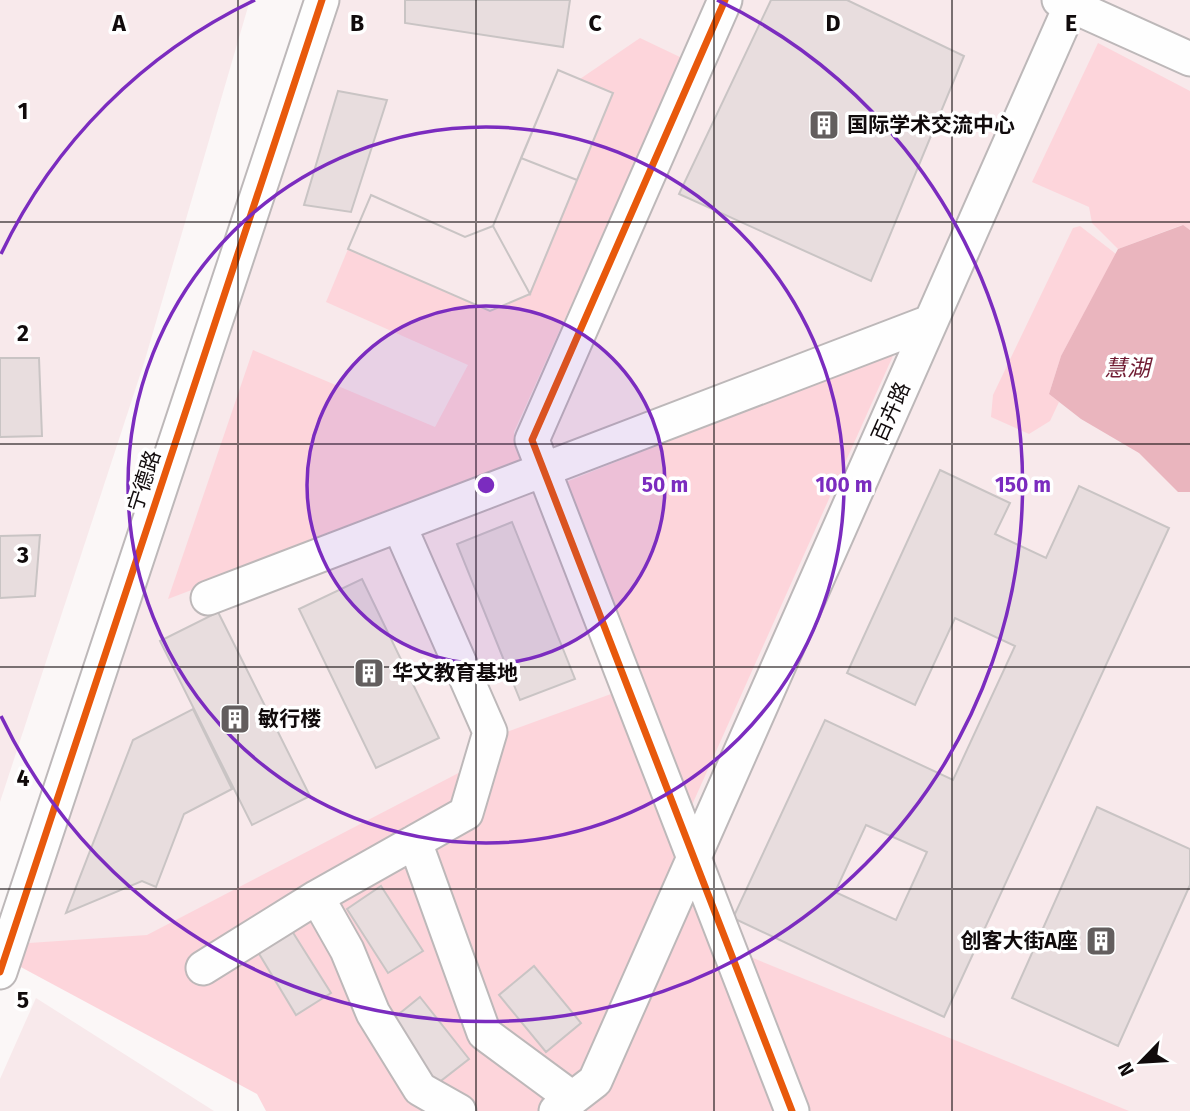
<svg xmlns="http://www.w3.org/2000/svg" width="1190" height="1111" font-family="'Fira Sans','Noto Sans SC',sans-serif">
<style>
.built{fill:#f8e9eb}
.green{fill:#fdd5db}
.water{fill:#eab5be}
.building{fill:#e8ddde;stroke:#c9c4c4;stroke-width:2;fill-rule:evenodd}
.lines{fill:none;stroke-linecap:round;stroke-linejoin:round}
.minor-casing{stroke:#bdb8b9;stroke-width:37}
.minor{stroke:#fefefe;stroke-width:33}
.cycleway-casing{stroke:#fff;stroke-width:11}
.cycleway{stroke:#e8590c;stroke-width:7}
.grid{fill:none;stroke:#110b0c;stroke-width:2;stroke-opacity:0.55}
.ring{fill:none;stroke:#7b2cbf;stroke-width:3.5}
.labels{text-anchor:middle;stroke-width:7;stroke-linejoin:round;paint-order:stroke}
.poi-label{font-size:21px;font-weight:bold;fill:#110b0c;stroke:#fff;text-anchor:start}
.street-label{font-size:21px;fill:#110b0c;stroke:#fff}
.water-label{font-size:23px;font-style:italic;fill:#701c33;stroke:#fff}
.grid-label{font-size:23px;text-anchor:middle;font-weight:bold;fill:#110b0c;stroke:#fff;stroke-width:7;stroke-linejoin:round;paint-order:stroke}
.centre{fill:#7b2cbf;stroke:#fff;stroke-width:3.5}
.ring-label{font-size:21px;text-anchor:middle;font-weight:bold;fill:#7b2cbf;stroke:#fff;stroke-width:7;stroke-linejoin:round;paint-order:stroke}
</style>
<rect width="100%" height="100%" fill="#fbf7f7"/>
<path class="built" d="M0 0H250L144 363 0 802Z
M330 0H1190V1111H292L18 959Z
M36 998 214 1111H0V1079Z"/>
<path class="green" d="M640 38 682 58 514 432 521 465 168 599 253 350 435 427 468 365 326 302 348 249 490 311 529 294 613 93 580 79Z
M1098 43 1190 91V230L1182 225 1118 249 1092 223 1089 207 1032 182Z
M1080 226 1116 254 1061 356 1049 394 1059 402 1050 421 1029 434 991 417 993 395 1073 228Z
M896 349 692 805 566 482Z
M611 694 704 927 753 958 1129 1111H266L257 1094 17 965 29 943 147 935 497 753 501 734Z"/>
<path class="water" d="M1183 225 1190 230V492H1178L1139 453 1081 419 1049 394 1061 356 1118 249Z"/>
<path class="building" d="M405 0H570L563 47 405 23Z
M771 0H847L964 56 871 281 679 194Z
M558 70 613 93 530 294 490 311 348 249 371 195 465 237 493 226Z
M558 70 613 93 577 180 521 158Z
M338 91 387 100 351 212 304 205Z
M521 158 577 180 530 294 493 226Z
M371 195 465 237 493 226 530 294 490 311 348 249Z
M0 358H39L42 436 0 437Z
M940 470 1010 503 995 534 1046 558 1079 486 1169 528 944 1017 733 918 825 720 953 780 1015 646 955 618 915 705 847 673ZM866 825 927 852 896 920 835 892Z
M512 522 575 679 520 700 457 544Z
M40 535 35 596 0 598V536Z
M362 579 439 738 376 768 299 609Z
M218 612 310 796 252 825 160 641Z
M193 709 232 789 184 814 156 887 142 881 66 913 133 740Z
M1097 807 1190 849V885L1118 1046 1012 998Z
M381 886 423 951 388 973 347 909Z
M292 931 331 993 296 1015 258 952Z
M534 966 581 1023 546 1052 499 995Z
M420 997 469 1059 433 1087 384 1026Z"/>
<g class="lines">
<g class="minor-casing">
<path id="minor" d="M725 0 532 440 792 1111
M1059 0 1190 59
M208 598 930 322
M415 842 484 1033 572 1098
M317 897 347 950 373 1013 420 1089 459 1111
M203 968 317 897 466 813 490 732 399 525
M0 972 322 0
M556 1111 595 1081 1071 5"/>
</g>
<use href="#minor" class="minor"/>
<g class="cycleway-casing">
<path id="cycleway" d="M725 0 532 440 792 1111
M0 972 322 0"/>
</g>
<use href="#cycleway" class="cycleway"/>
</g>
<path class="grid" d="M238 0V1111M476 0V1111M714 0V1111M952 0V1111M0 222H1190M0 444H1190M0 667H1190M0 889H1190"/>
<circle cx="486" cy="485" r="179" fill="#7b2cbf" fill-opacity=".12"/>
<g class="ring">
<circle cx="486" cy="485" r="179"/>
<circle cx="486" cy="485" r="358"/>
<path d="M1 254A537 537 0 0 1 255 0M717 0A537 537 0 1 1 1 716"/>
</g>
<defs>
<g id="building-square" transform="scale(1.575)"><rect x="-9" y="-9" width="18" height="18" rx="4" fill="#635e5e" stroke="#fff"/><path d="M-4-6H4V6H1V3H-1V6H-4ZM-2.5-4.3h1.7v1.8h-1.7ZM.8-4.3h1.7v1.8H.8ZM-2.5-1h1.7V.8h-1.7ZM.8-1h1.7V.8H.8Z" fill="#fff"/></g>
</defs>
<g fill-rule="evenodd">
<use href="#building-square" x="824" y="125"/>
<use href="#building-square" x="369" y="673"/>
<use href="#building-square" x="235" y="719"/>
<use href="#building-square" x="1101" y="941"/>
</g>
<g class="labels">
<g class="poi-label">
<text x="847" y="132">国际学术交流中心</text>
<text x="392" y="680">华文教育基地</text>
<text x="258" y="726">敏行楼</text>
<text x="1078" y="948" text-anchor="end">创客大街A座</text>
</g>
<g class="street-label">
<text transform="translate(891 412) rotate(-66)" y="7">百卉路</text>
<text transform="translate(144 481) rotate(-72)" y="7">宁德路</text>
</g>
<g class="water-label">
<text x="1127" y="376">慧湖</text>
</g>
</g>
<g class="grid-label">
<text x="119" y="31">A</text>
<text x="357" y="31">B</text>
<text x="595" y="31">C</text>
<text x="833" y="31">D</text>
<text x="1071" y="31">E</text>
<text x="23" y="119">1</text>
<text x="23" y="341">2</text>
<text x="23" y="563">3</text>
<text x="23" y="786">4</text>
<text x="23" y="1008">5</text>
</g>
<circle cx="486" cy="485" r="10" class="centre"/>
<g class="ring-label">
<text x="665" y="492">50 m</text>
<text x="844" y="492">100 m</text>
<text x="1023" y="492">150 m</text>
</g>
<g transform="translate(1141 1062) rotate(245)" stroke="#ffffff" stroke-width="5" paint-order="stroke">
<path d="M0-5L12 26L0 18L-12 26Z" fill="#110b0c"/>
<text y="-10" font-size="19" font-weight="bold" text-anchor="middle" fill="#110b0c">N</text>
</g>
</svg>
